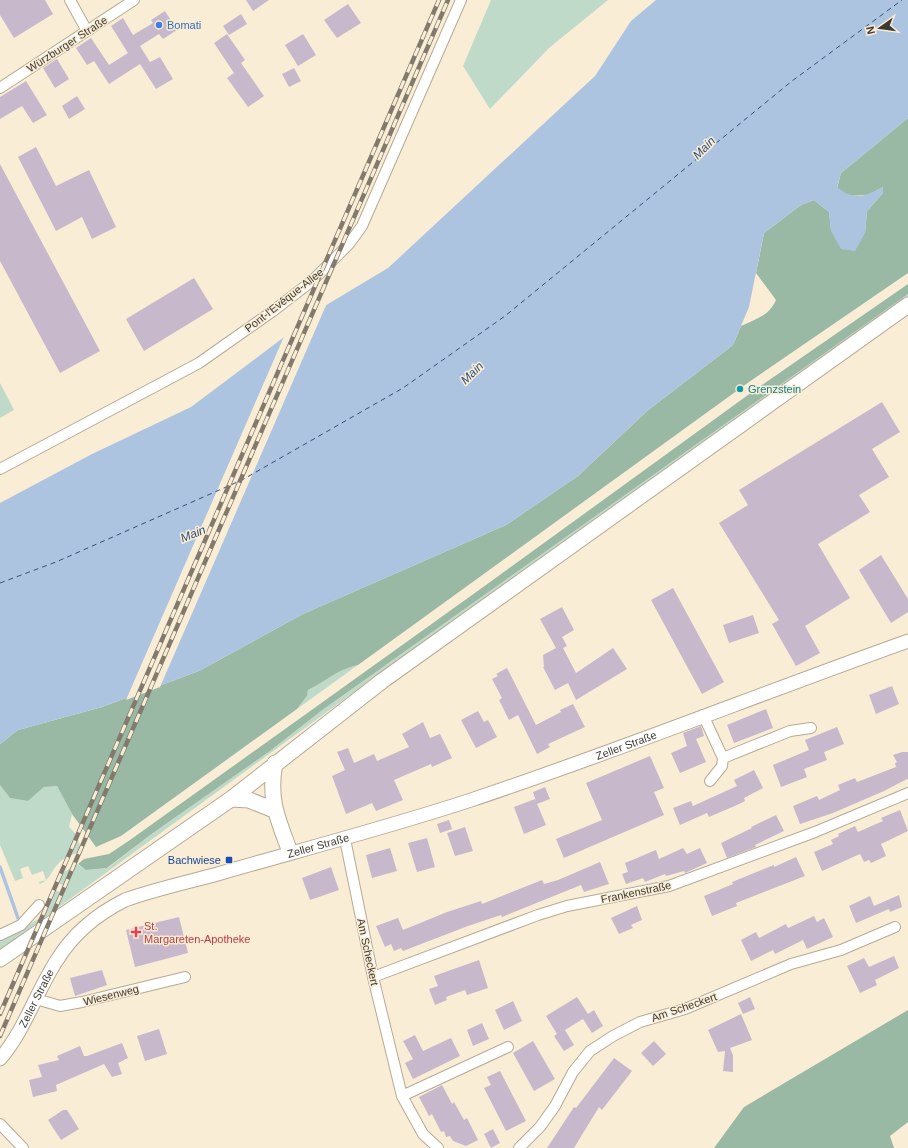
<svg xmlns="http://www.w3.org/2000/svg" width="908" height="1148" font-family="Arial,sans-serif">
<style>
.green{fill:#bfdac9}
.forest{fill:#99b9a5}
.water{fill:#adc4e0}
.pier{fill:#faedd6}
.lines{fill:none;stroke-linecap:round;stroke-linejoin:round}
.stream{stroke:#adc4e0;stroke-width:3.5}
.ferry{stroke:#2f5178;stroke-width:1;stroke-dasharray:5 4;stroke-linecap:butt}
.building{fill:#c8b8cc}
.minor-casing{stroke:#b6aa95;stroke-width:12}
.tertiary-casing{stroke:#b6aa95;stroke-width:15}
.secondary-casing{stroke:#b6aa95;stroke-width:17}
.minor{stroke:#fff;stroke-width:10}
.tertiary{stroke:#fff;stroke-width:13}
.secondary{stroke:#fff;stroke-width:15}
.rail-casing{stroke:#827a6c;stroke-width:4.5}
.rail{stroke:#faedd6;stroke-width:3;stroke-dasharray:9;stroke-linecap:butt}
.shop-dot{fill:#3f7fe0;stroke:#faedd6;stroke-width:1.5}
.culture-dot{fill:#0f9aa8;stroke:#faedd6;stroke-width:1.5}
.transit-dot{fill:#1a4fb4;stroke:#faedd6;stroke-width:1.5}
.health-dot{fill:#e0444e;stroke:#faedd6;stroke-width:1.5}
.labels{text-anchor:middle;stroke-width:3;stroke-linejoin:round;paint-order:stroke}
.shop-label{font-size:11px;fill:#366cbe;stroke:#faedd6;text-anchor:start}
.street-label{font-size:11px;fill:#3f3a31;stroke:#faedd6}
.culture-label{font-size:11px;fill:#0d838f;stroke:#faedd6;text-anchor:start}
.transit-label{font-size:11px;fill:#164399;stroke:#faedd6;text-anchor:end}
.health-label{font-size:11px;fill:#be3a42;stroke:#faedd6;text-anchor:start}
.water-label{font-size:12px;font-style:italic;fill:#2f5178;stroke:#faedd6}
</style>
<rect width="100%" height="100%" fill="#faedd6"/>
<path class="green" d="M491 0H608L549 48 490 109 463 66Z
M908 294V298L379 674 0 950V941L40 918 52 889 63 893 65 886 55 882 64 872 77 864 86 870 108 868 153 833 270 751 321 711Z
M0 383 14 410 0 418Z
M358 665 297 709 307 696 308 690C325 682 338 669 358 665Z
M0 785 10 798 28 801 44 787 57 786 72 814 69 827 76 834 82 852C73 854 66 856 59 863 51 870 50 880 40 884L39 882 46 880 43 871 32 875 28 866 20 869 23 878 15 881 0 845Z"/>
<path class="forest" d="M908 118V273L749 382 358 665C338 669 325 682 308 690L307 696 297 709 121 836 96 847 72 814 57 786 44 787 28 801 10 798 0 785V744L18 730 102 707 199 671 303 614 506 525 578 476 647 411 733 345 741 326C756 319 769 316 776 300L756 273 764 233 801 205 814 200 829 212 831 230 865 233 867 211 883 193V187L868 195 847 196 837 188 841 173Z
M908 284V294L321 711 270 751 153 833 107 868 86 870 78 864 84 859 109 854 130 840 486 585 759 387Z
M908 1010V1122L890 1136 894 1148H714L744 1107Z"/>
<path class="water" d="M656 0H908V118L841 173 837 187C854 201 865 197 883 187V193L867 211 865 233 855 251 841 249 831 231 829 212 814 200 801 205 764 233 749 307 733 345 647 411 578 476 506 525 303 614 199 671 102 707 18 730 0 744V503L92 454 191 407 328 304 388 268 595 76 631 21Z"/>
<path class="pier" d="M327 303 160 687 126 700 286 332Z"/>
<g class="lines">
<path class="stream" d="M0 867 18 918"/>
<path class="ferry" d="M0 583 56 562 242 480 403 388 505 316 792 81 902 0"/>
</g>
<path class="building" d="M0 0H45L53 14 14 38 0 15Z
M246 0H269L253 11Z
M348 4 361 23 337 38 324 20Z
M165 11 177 30 163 39 159 34 140 46 150 62 160 57 173 79 156 89 140 64 109 84 94 61 87 65 76 48 91 38 109 65 128 53 111 26 123 18 133 35 153 23 151 20Z
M241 14 247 24 229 35 223 26Z
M227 34 245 60 241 63 264 96 248 107 227 78 234 73 214 43Z
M303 34 316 55 298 66 285 45Z
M57 59 69 79 55 88 43 68Z
M294 68 301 81 289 87 282 74Z
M26 81 47 115 33 123 22 106 0 119V97Z
M77 96 85 109 69 119 62 106Z
M36 147 56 186 89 170 116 227 92 239 82 217 56 231 18 157Z
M0 164 100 351 60 373 0 261Z
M194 278 213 309 144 351 126 319Z
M882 402 900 432 872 449 889 477 859 495 870 512 818 544 850 598 805 626 820 653 796 666 772 624 779 620 719 523 748 505 739 490Z
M881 555 908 599V612L891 623 859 570Z
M673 588 724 682 702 694 651 600Z
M562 607 574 630 562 637 567 646 563 648 576 673 613 648 627 669 576 700 568 683 555 690 543 667H544L543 655 556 648 540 619Z
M753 615 759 633 729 643 723 625Z
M507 668 536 725 561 712 560 710 573 704 585 727 548 744 550 747 537 754 518 715 509 720 499 700 502 698 492 679 498 676 496 674Z
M892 686 899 704 876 714 869 695Z
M766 709 773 728 734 743 727 725Z
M478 711 484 722 488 720 497 737 476 748 461 720Z
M423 722 430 738 440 734 452 758 432 767 431 764 394 780 403 800 376 811 372 803 346 814 332 776 345 770 337 752 348 748 354 763 374 754 377 761 409 747 402 734Z
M701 726 704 736 696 739 706 762 680 773 671 753 687 746 683 733Z
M837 727 844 744 824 752 827 760 804 769 807 777 781 787 773 765 809 750 805 740Z
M902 752H908V780L907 779 884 791 833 813 800 824 793 806 817 796 819 800 840 790 838 785 855 778 857 782 896 767 895 763 897 762 893 755Z
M650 756 664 788 654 792 664 815 564 858 556 839 602 820 586 783Z
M754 770 763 788 744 798 745 801 737 805 709 817 707 813 680 825 673 808 691 801 693 806 737 786 734 780Z
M545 787 550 799 537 804 533 792Z
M535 799 546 825 524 834 514 807Z
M900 810 908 831 881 844 886 856 871 863 869 860 864 862 860 854 822 871 814 852 833 844 831 840 839 836 838 834 855 826 858 832 883 821 881 818Z
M776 815 784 831 755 845 756 847 727 858 721 843 752 828 751 827Z
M449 820 452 829 440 833 437 824Z
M465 827 473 851 455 856 447 833Z
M427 838 435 867 417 872 408 843Z
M390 848 397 871 372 878 366 855Z
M683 848 687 854 700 848 707 863 685 873 684 871 666 876 665 874 645 882 643 878 626 884 622 874 628 872 625 863 656 850 659 859Z
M796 857 805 876 736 903 737 906 712 916 704 896 733 884 732 882 774 865V867Z
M600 862 609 884 584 892 581 885 502 917 501 915 468 926 403 951 401 948 394 951 391 944 385 947 376 926 398 918 403 930 447 912 481 901 482 904 542 880 544 884 558 880Z
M331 867 339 890 310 900 302 878Z
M899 895 902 907 890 912 889 909 856 923 849 906 870 896 874 906Z
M637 906 642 920 631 925 633 928 619 934 611 918Z
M814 916 817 922 824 918 833 937 807 949 803 940 775 954 773 950 751 961 741 940 756 932 759 938 786 924 788 928Z
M179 917 188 953 135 967 126 930Z
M894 956 899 968 875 980 877 985 860 993 847 966 864 958 869 967Z
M479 960 488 988 467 995 465 990 446 997 447 1000 435 1005 429 989 438 986 434 976Z
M102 970 107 985 75 996 70 978Z
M577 997 588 1014 594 1010 603 1026 592 1033 583 1019 565 1030 574 1045 564 1051 554 1036 557 1034 546 1016Z
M750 997 755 1009 743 1014 738 1003Z
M513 1001 522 1021 504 1030 495 1010Z
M741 1014 752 1040 730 1048 733 1055V1072L723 1071 725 1051 718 1052 708 1030Z
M482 1023 489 1039 473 1046 467 1030Z
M159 1029 167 1054 145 1061 137 1036Z
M415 1035 423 1051 451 1038 460 1056 413 1079 405 1063 413 1059 403 1041Z
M533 1041 555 1079 534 1091 513 1053Z
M654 1041 666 1054 653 1066 641 1053Z
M122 1043 128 1058 118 1063 122 1074 112 1077 104 1064 56 1085 57 1091 33 1097 29 1080 42 1077 38 1065 59 1060 57 1056 80 1046 84 1056H87Z
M614 1058 632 1071 602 1110 599 1107 574 1148H547L574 1107 576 1108Z
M500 1071 526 1121 506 1131 484 1088 491 1085 487 1077Z
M442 1085 452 1104 454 1102 464 1120 467 1118 478 1140 466 1146 453 1141 450 1136 446 1137 444 1131 441 1132 432 1114 429 1116 419 1097Z
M63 1110H67L79 1129 61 1140 48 1120Z
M493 1129 500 1143 491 1148 484 1134Z"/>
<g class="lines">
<g class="minor-casing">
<path id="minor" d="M70 0 87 31
M0 88 134 0
M0 469 199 363 273 311 312 281 349 244 362 226 461 0
M703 715 723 758 722 766 710 781
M723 758 790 731 811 728
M345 839 373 977 402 1096 423 1134 438 1148
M0 935 21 925 39 905
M373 977 538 915 567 906 669 886 815 832 908 793
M36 999 60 1006 82 1002 185 977
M402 1096 508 1047
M0 1124 23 1148
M519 1148 540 1127 555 1106 573 1072 590 1051 613 1036 640 1022 685 1009 791 964 841 950 895 927"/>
</g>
<g class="tertiary-casing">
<g id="tertiary">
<path id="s1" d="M0 1059C25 1030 36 992 57 960 73 934 97 914 125 900 156 889 189 882 221 873 304 849 389 827 471 800 618 751 762 693 908 641"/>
</g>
</g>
<g class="secondary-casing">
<path id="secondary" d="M275 763C268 800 278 819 290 852
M231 799 249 800 274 810
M0 959 231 799 382 681 908 305"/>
</g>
<use href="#minor" class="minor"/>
<use href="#tertiary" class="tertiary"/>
<use href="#secondary" class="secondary"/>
<g class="rail-casing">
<path id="rail" d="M0 1014 439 0
M0 1036 448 0"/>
</g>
<use href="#rail" class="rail"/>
</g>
<circle class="shop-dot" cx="159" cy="25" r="4"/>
<circle class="culture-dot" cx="740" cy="389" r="4"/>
<rect class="transit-dot" x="225" y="856" width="8" height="8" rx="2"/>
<path class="health-dot" d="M134 926h4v4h4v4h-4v4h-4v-4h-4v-4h4z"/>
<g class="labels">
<g class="shop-label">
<text x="167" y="29">Bomati</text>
</g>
<g class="street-label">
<text transform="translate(67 44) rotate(-33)" y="4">Würzburger Straße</text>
<text transform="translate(284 300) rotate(-38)" y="4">Pont-l'Evêque-Allee</text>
<text dy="4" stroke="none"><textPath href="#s1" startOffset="731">Zeller Straße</textPath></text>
<text dy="4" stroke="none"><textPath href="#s1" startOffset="407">Zeller Straße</textPath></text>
<text transform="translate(636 892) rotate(-12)" y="4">Frankenstraße</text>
<text transform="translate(368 952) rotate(78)" y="4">Am Scheckert</text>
<text transform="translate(111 995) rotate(-14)" y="4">Wiesenweg</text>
<text dy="4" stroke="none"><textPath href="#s1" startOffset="71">Zeller Straße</textPath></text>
<text transform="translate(684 1007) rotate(-19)" y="4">Am Scheckert</text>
</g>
<g class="culture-label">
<text x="748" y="393">Grenzstein</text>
</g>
<g class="transit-label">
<text x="221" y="864">Bachwiese</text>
</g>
<g class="health-label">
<text x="144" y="930">St.<tspan x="144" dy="13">Margareten-Apotheke</tspan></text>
</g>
<g class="water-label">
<text transform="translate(704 148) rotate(-45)" y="4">Main</text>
<text transform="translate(472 373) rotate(-44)" y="4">Main</text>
<text transform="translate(193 534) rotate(-22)" y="4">Main</text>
</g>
</g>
<g transform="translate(880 28) rotate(256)" stroke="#faedd6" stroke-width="3" paint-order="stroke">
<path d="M0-3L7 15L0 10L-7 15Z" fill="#3f3a31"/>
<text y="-6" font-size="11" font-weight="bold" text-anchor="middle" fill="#3f3a31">N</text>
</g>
</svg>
